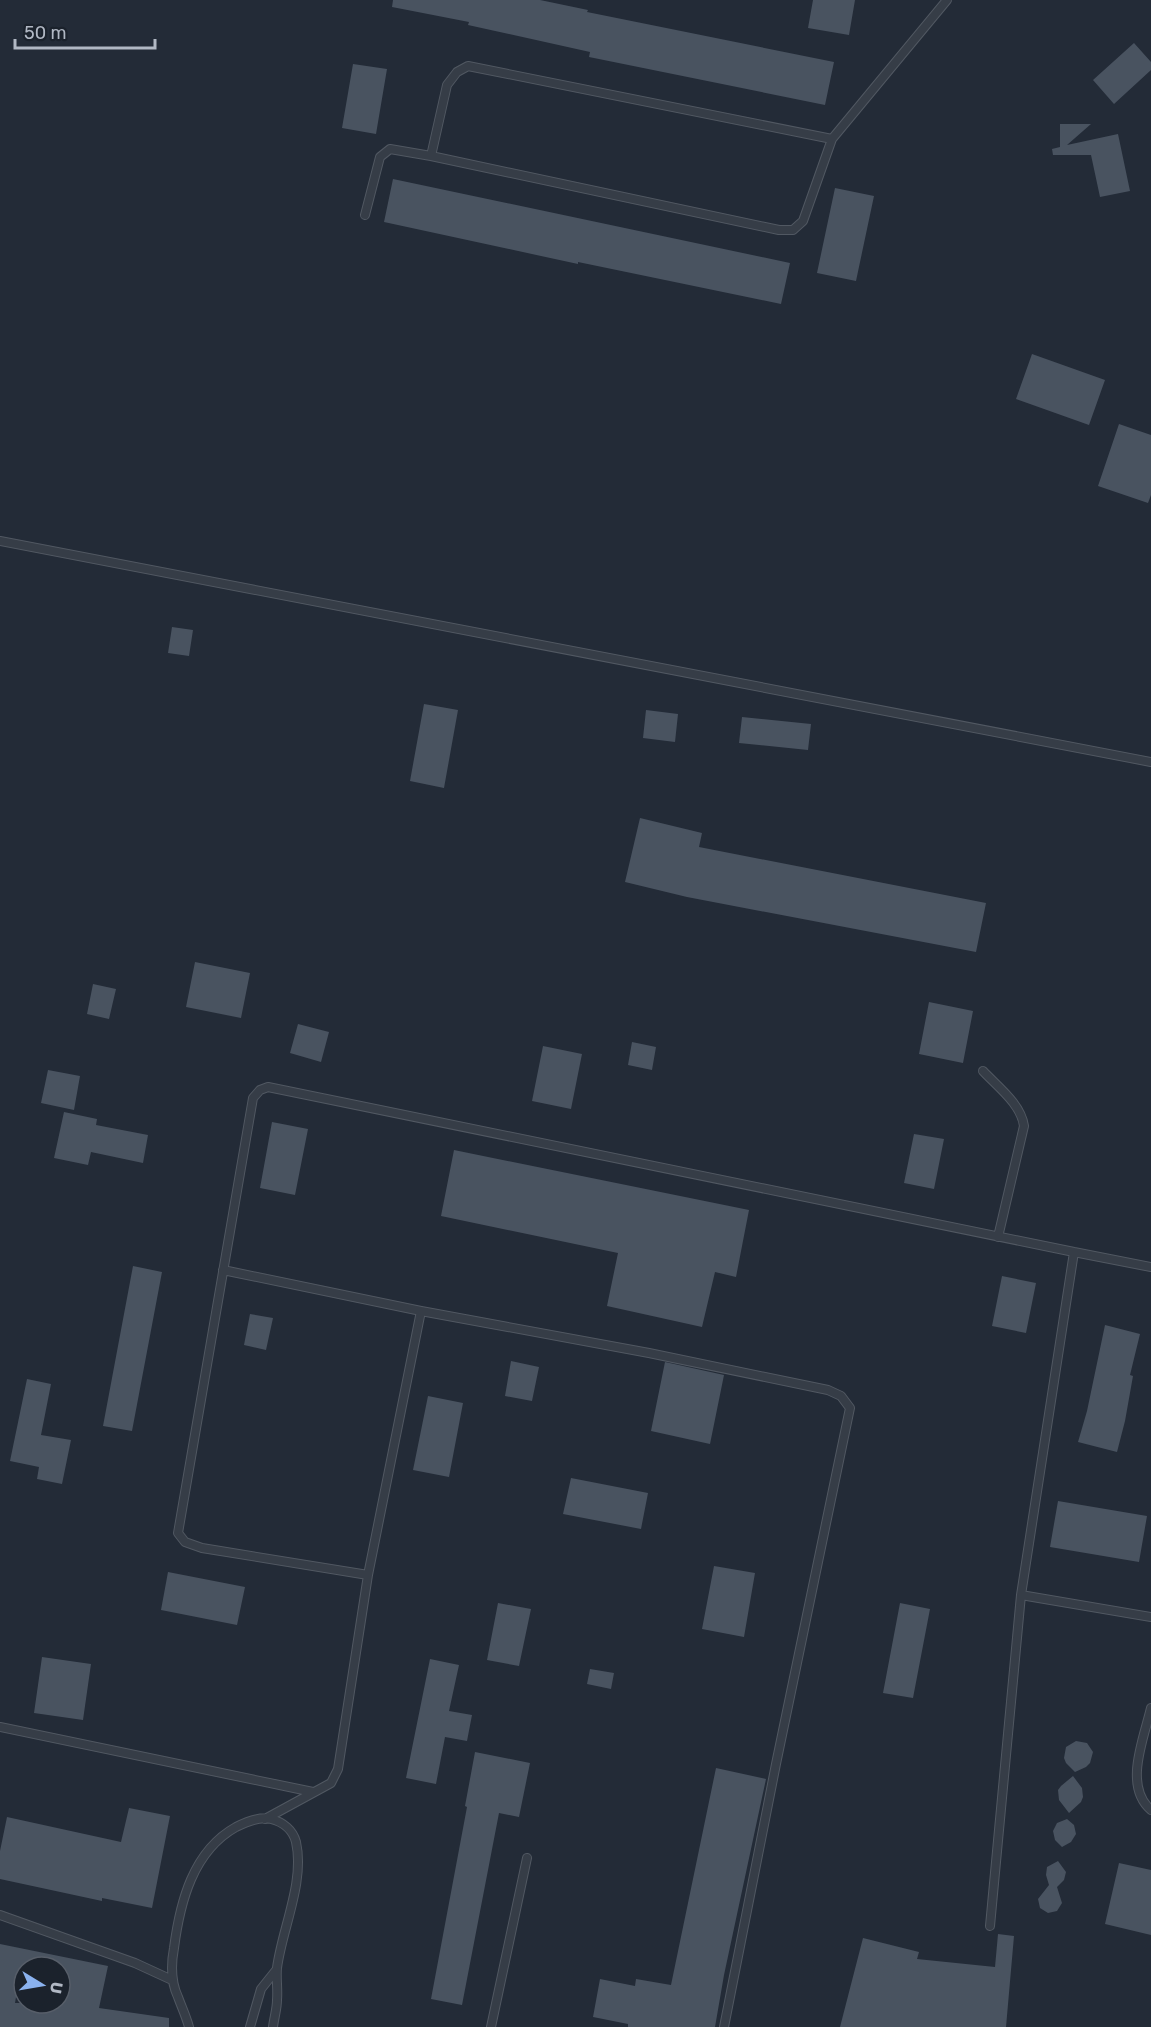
<svg xmlns="http://www.w3.org/2000/svg" width="1151" height="2027" font-family="Rubik,sans-serif">
<style>
.building{fill:#495360;fill-rule:evenodd}
.lines{fill:none;stroke-linecap:round;stroke-linejoin:round}
.service-casing{stroke:#515862;stroke-width:10}
.service{stroke:#363d47;stroke-width:8}
</style>
<rect width="100%" height="100%" fill="#232b37"/>
<path class="building" d="M393 0H540L588 10 587 12 834 62 825 105 589 57 590 52 468 25 469 22 392 7Z
M813 0H855L849 35 808 28Z
M1134 43 1151 62V70L1114 104 1093 80Z
M353 64 387 69 376 134 342 128Z
M1060 124H1091L1067 145 1118 134 1130 191 1100 197 1091 155H1053L1052 149 1060 147Z
M393 179 790 263 781 304 578 262V264L384 222Z
M835 188 874 196 856 281 817 273Z
M1032 354 1105 380 1089 425 1016 399Z
M1119 424 1151 435V495L1148 503 1098 486Z
M172 627 193 630 189 656 168 653Z
M424 704 458 710 444 788 410 781Z
M646 710 678 714 675 742 643 738Z
M742 717 811 724 808 750 739 743Z
M640 818 702 833 699 847 986 903 976 952 687 897 625 882Z
M195 962 250 973 241 1018 186 1007Z
M93 984 116 989 109 1019 87 1014Z
M929 1002 973 1011 963 1063 919 1054Z
M298 1024 329 1032 321 1062 290 1053Z
M632 1042 656 1047 652 1070 628 1065Z
M543 1046 582 1054 571 1109 532 1101Z
M48 1070 80 1076 74 1110 41 1103Z
M64 1112 97 1119 96 1125 148 1135 143 1163 91 1152 88 1165 54 1158Z
M272 1122 308 1129 295 1195 260 1188Z
M914 1134 944 1139 934 1189 904 1183Z
M454 1150 749 1210 736 1277 715 1272 702 1327 607 1306 618 1253 441 1216Z
M133 1266 162 1272 132 1431 103 1426Z
M1002 1276 1036 1283 1026 1333 992 1326Z
M250 1314 273 1318 266 1350 244 1345Z
M1105 1325 1140 1334 1130 1375 1133 1376 1125 1421 1117 1452 1078 1442 1087 1411Z
M511 1361 539 1367 532 1401 505 1396Z
M665 1362 724 1375 710 1444 651 1431Z
M27 1379 51 1384 41 1435 71 1440 62 1484 37 1479 39 1467 10 1461Z
M428 1396 463 1403 449 1477 413 1470Z
M571 1478 648 1493 641 1529 563 1514Z
M1058 1501 1147 1516 1139 1562 1050 1547Z
M714 1566 755 1573 744 1637 702 1629Z
M168 1572 245 1587 237 1625 161 1610Z
M498 1603 531 1609 519 1666 487 1660Z
M900 1603 930 1609 913 1698 883 1693Z
M42 1657 91 1664 83 1720 34 1713Z
M430 1659 459 1665 449 1711 472 1715 467 1741 445 1737 436 1784 406 1778Z
M590 1669 614 1673 611 1689 587 1684Z
M1076 1741 1087 1743 1093 1752 1090 1763 1086 1767 1075 1772 1066 1763 1064 1758 1066 1747Z
M475 1752 530 1763 519 1817 499 1813 462 2005 431 1999 467 1807 465 1806Z
M716 1768 766 1779 724 1975 715 2027H628V2024L593 2017 600 1979 635 1986 636 1979 671 1985Z
M1073 1776 1082 1788 1083 1797 1081 1802 1069 1813 1059 1800 1058 1790 1061 1786Z
M129 1808 170 1816 152 1908 102 1898V1901L0 1879V1851L7 1817 121 1842Z
M1067 1819 1074 1825 1076 1834 1071 1842 1062 1847 1055 1840 1053 1831 1057 1823Z
M1058 1861 1066 1872 1064 1880 1057 1887 1062 1903 1057 1911 1048 1913 1040 1908 1038 1899 1049 1885 1046 1875 1047 1867Z
M1119 1863 1151 1870V1935L1105 1924Z
M998 1934 1014 1936 1006 2027H840L863 1938 919 1952 917 1959 995 1967Z
M0 1944 108 1966 99 2008 169 2018V2027H0ZM21 1967H60V2003H15Z"/>
<g class="lines">
<g class="service-casing">
<path id="service" d="M431 156 447 85 457 72 468 66 832 139 947 0
M365 215 380 157 390 149 431 156 779 230H793L803 221 832 139
M0 541 1151 762
M983 1071C998 1087 1021 1104 1024 1126L998 1237
M1074 1252 1151 1267
M223 1270 421 1311 649 1353 828 1390 841 1396 850 1408 776 1764 724 2027
M368 1575 202 1548 185 1542 178 1533 253 1098 260 1090 268 1087 1074 1252 1021 1595 990 1926
M1021 1595 1151 1617
M1151 1708C1144 1738 1123 1786 1151 1810
M0 1727 313 1792
M265 1819 331 1783 338 1769 368 1575 421 1311
M0 1915 135 1963 172 1980
M189 2027C186 2016 182 2008 178 1997 171 1982 171 1964 174 1948 180 1902 193 1851 236 1827 246 1822 260 1816 271 1819 283 1822 293 1830 296 1842 305 1882 282 1929 277 1968 276 1979 278 1989 277 2000 277 2009 274 2018 273 2027
M250 2027 261 1989 277 1969
M491 2027 527 1858"/>
</g>
<use href="#service" class="service"/>
</g>
<g transform="translate(42 1985) rotate(101)"><circle r="28" fill="#1b222c" stroke="#575e69" stroke-width="1.5"/>
<path d="M0-4.5L10 22L0 15L-10 22Z" fill="#8ab2ef"/>
<text y="-9" font-size="16" font-weight="bold" text-anchor="middle" fill="#b1b8c4">U</text>
</g>
<path d="M15 39v9h140v-9" fill="none" stroke="#b1b8c4" stroke-width="3"/>
<text x="24" y="39" font-size="18" fill="#b1b8c4" stroke="#1b222c" stroke-width="4.5" paint-order="stroke">50 m</text>
</svg>
